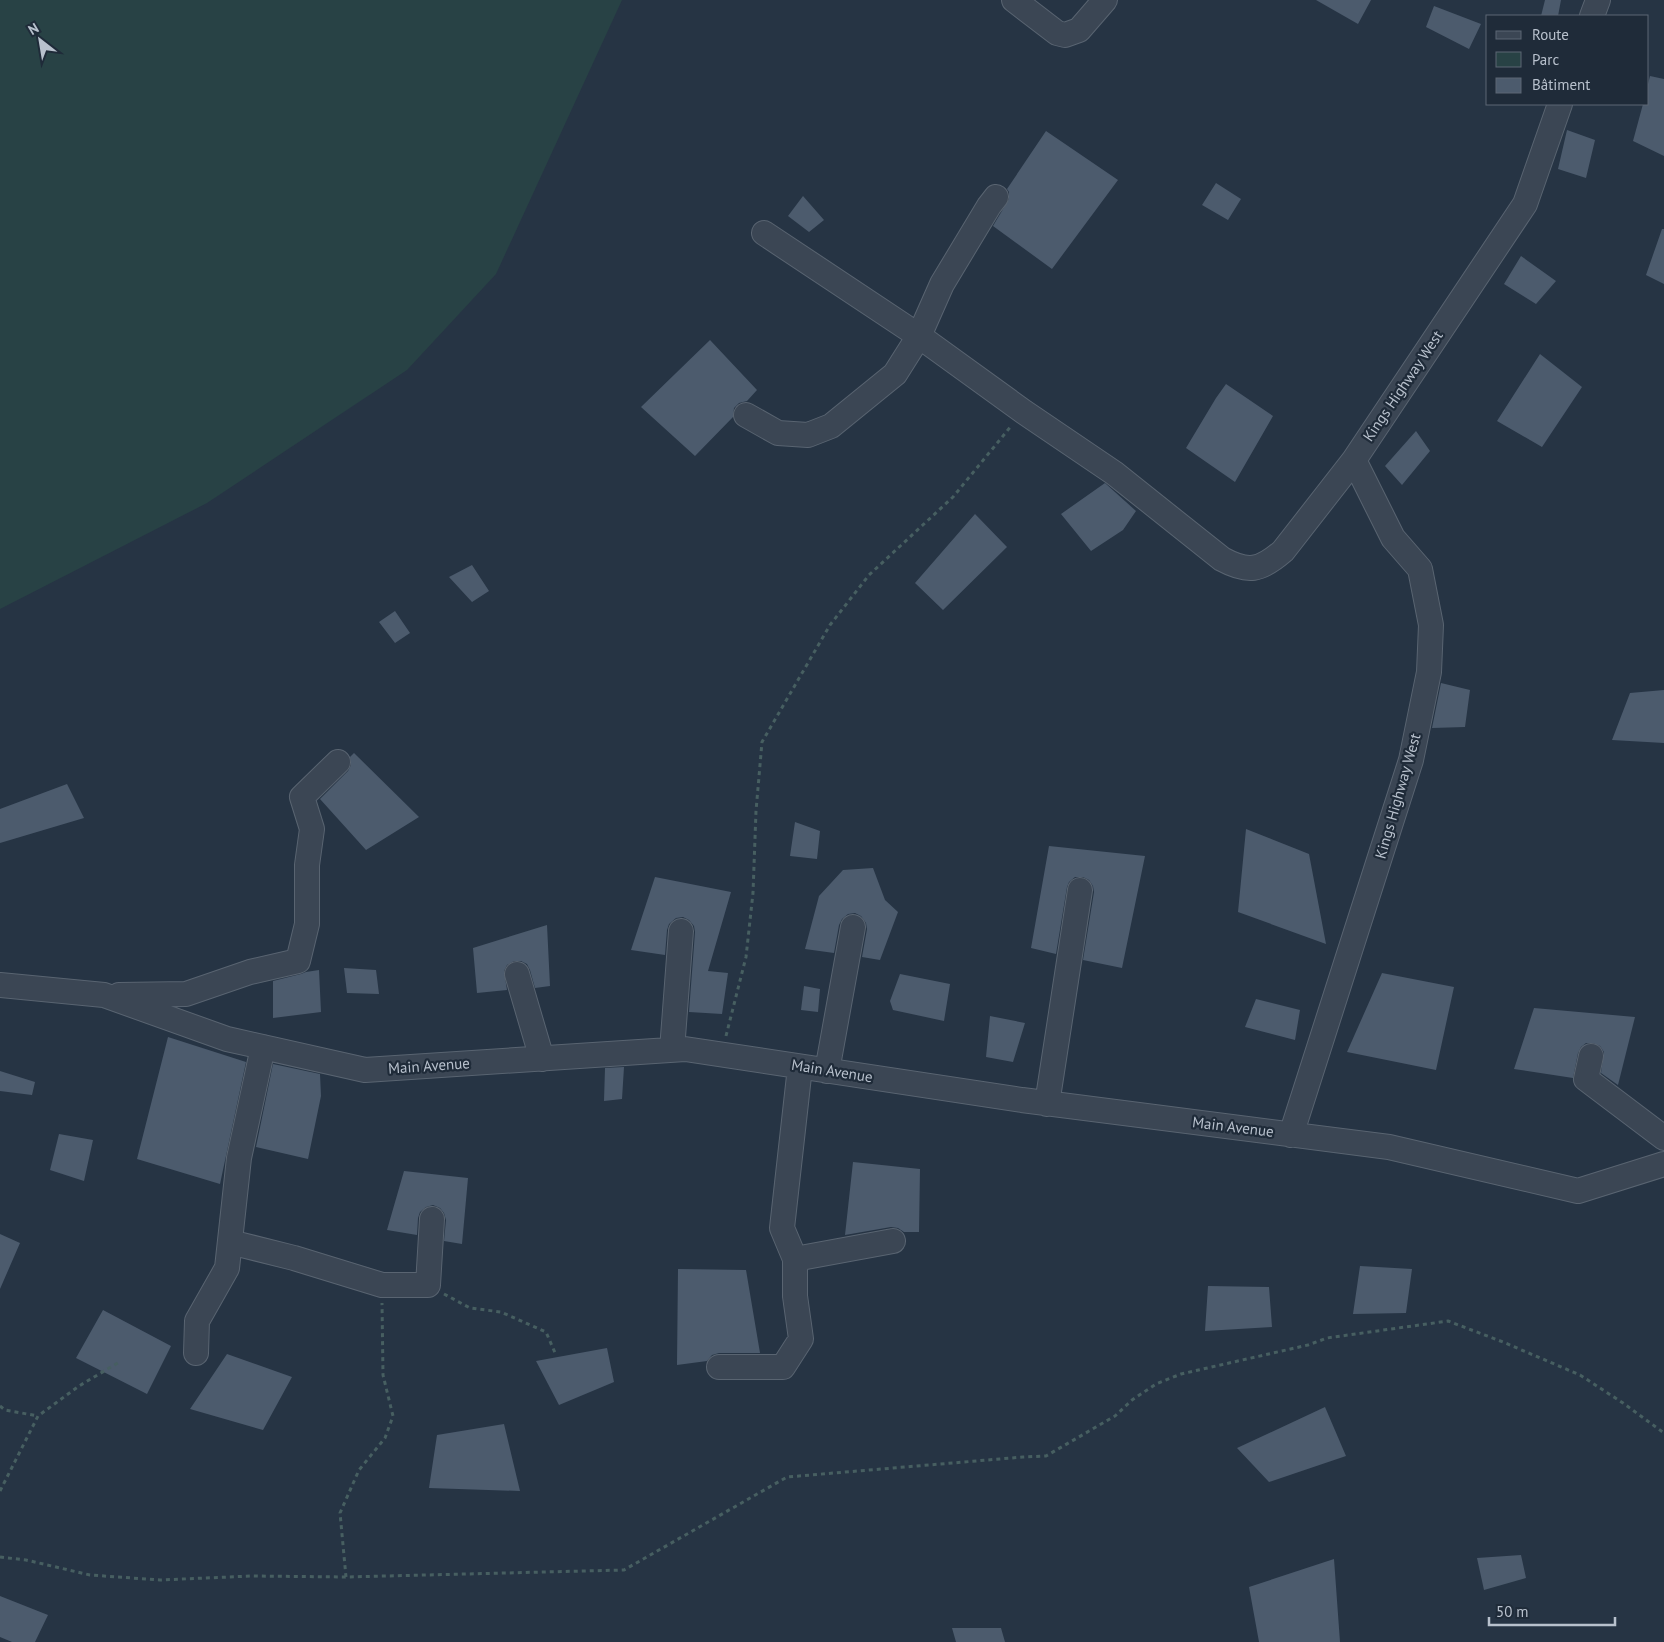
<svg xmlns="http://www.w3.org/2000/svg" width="1664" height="1642" font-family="'PT Sans',sans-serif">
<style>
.green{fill:#284245}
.building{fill:#4c5b6d}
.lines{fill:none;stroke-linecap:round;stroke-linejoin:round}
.minor-casing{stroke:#596471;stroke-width:26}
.path{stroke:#475f61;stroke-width:3;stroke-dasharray:4 4;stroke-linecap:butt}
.minor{stroke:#3b4654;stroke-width:24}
.labels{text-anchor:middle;stroke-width:4.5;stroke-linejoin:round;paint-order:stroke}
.street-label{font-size:15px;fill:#b8c1cd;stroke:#1f2b39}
</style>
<rect width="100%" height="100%" fill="#263444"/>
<path class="green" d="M0 0H622L496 274 407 370 207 503 0 609Z"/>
<path class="building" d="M1316 0H1371L1358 24Z
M1545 0H1561L1558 16H1541Z
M1434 6 1481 24 1469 49 1426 27Z
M1650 76 1664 79V156L1633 141 1643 104H1648V84Z
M1567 130 1595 140 1586 178 1558 169Z
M1046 131 1118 180 1052 269 993 226 1009 199V192L1007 189Z
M1216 183 1241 199 1228 220 1202 205Z
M803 196 824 220 809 232 788 216Z
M1662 229H1664V284L1646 275Z
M1521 256 1556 281 1536 304 1504 284Z
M710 340 757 390 747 401 739 403 734 408 733 417 695 456 641 407Z
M1540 354 1582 387 1542 447 1497 421Z
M1226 384 1273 416 1235 482 1186 448 1216 398Z
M1416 431 1430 451 1402 485 1385 466Z
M1105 483 1136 511 1123 530 1091 551 1061 514Z
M975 514 1007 547 943 610 915 583Z
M472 565 489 591 472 602 449 577Z
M395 611 410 633 395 643 379 622Z
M1441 683 1470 690 1465 727 1432 728Z
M1664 690V743L1612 740 1630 693Z
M354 753 419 817 366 850 320 799 348 771 351 765 350 757Z
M67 784 84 818 0 843V809Z
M795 822 820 831 817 859 790 856Z
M1246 829 1309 854 1326 944 1238 912Z
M1049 846 1145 856 1122 968 1083 960 1094 892 1093 886 1089 880 1083 877H1075L1069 882 1067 887 1056 954 1031 948Z
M873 868 885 900 898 912 880 960 862 957 867 929 866 923 861 916 855 913 848 914 842 919 839 925 834 953 805 949 819 896 843 870Z
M655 877 731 892 708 971 728 973 722 1014 689 1012 695 932 694 926 689 920 683 917 676 918 669 924 667 930 665 955 631 950Z
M547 925 550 986 535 988 530 970 527 964 521 961H514L507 965 504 971 507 990 477 993 473 948Z
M344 968 376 970 379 994 347 993Z
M319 970 321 1012 273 1018V981L301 974 306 972Z
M1382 973 1454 987 1436 1070 1347 1052Z
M900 974 950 984 944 1021 893 1010 890 1001Z
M804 986 820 989 818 1012 801 1010Z
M1256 999 1300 1010 1295 1040 1245 1027Z
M1534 1008 1635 1017 1618 1085 1601 1073 1604 1052 1600 1046 1593 1043H1586L1581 1047 1578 1053 1573 1078 1514 1069Z
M990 1016 1025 1023 1013 1062 986 1057Z
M168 1037 246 1062 220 1184 137 1159Z
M273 1064 320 1074 321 1096 308 1159 256 1147Z
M624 1067 622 1099 604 1101 605 1068Z
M0 1071 35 1082 32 1095 0 1091Z
M59 1134 93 1140 84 1181 50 1170Z
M853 1162 920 1169 919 1232H904L898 1228 891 1227 845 1235Z
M404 1171 468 1178 462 1244 444 1241 446 1220 444 1213 440 1208 433 1205 426 1207 420 1212 418 1218 417 1235 387 1230Z
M0 1234 20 1243 0 1289Z
M1360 1266 1412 1269 1406 1313 1353 1314Z
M678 1269 746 1270 760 1353H719L712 1355 707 1361 677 1365Z
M1208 1286 1269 1287 1272 1327 1205 1331Z
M103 1310 171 1346 147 1394 76 1358Z
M607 1348 614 1382 559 1405 536 1361Z
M227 1354 292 1377 263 1430 190 1409Z
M1325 1407 1346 1456 1269 1482 1237 1448Z
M504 1424 520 1491 429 1488 437 1435Z
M1521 1555 1526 1578 1484 1590 1477 1558Z
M1334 1559 1340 1642H1259L1249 1587Z
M0 1596 48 1615 35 1642H12L0 1637Z
M952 1628H1001L1005 1642H956Z"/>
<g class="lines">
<g class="minor-casing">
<path id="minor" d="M1014 0 1057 33 1065 35 1079 30 1105 0
M1592 16 1598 0
M764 233 919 336 1024 412 1114 473 1222 559C1248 573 1260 571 1283 551L1354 460
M746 415 778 433 808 435 831 426 895 374 919 336 942 284 989 206 996 197
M517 974 542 1059
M0 985 104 995 227 1039 365 1070 685 1049 1022 1100 1389 1147 1578 1191 1664 1164
M119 995 186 994 250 972 298 961 307 924V865L312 829 302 797 338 762
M672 1050 681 931
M1591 1056 1586 1079 1664 1138
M827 1071 853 927
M1047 1104 1080 890
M1291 1135 1411 760 1429 672 1431 625 1420 569 1393 538 1354 460 1525 204 1560 104
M230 1242 294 1258 382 1285H428L432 1219
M795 1259 893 1241
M196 1353 197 1321 227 1268 239 1158 263 1047
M719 1367H783L801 1339 795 1296V1259L782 1228 800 1067"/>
</g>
<path class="path" d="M726 1036 746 957 753 893 756 811 762 742 830 625 869 575 953 497 1012 425
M444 1294 470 1308 501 1312 546 1332 556 1355
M0 1406 5 1410 38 1416
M0 1491 38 1416 79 1386 121 1361
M0 1557 26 1560 90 1575 160 1580 252 1576 346 1577 624 1570 787 1477 1023 1457 1046 1456 1115 1416 1132 1400 1156 1384 1181 1374 1308 1345 1327 1338 1448 1321 1503 1342 1580 1375 1623 1403 1664 1433
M346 1577 340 1513 359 1470 385 1438 393 1416 383 1375 382 1303"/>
<use href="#minor" class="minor"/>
</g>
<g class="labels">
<g class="street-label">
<text transform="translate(1403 386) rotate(-56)" y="5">Kings Highway West</text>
<text transform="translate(1398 796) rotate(-74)" y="5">Kings Highway West</text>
<text transform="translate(429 1066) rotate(-4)" y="5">Main Avenue</text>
<text transform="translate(832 1071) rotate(9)" y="5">Main Avenue</text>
<text transform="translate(1233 1127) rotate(7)" y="5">Main Avenue</text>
</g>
</g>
<rect x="1486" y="15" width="162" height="90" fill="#1f2b39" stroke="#5c6774"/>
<rect x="1496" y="31" width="25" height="8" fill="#3b4654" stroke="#5c6774"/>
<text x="1532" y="40" font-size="15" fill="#b8c1cd">Route</text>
<rect x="1496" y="52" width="25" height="15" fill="#284245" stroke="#5c6774"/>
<text x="1532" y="65" font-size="15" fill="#b8c1cd">Parc</text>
<rect x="1496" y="78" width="25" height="15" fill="#4c5b6d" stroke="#5c6774"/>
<text x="1532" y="90" font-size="15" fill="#b8c1cd">Bâtiment</text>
<g transform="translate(40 40) rotate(329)" stroke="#1f2b39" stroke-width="4" paint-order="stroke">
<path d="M0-4L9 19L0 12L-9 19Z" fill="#b8c1cd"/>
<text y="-8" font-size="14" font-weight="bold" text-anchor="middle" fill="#b8c1cd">N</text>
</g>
<path d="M1489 1617v8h126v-8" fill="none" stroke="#b8c1cd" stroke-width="2.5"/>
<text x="1496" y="1617" font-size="15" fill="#b8c1cd" stroke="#1f2b39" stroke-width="4" paint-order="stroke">50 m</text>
</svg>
